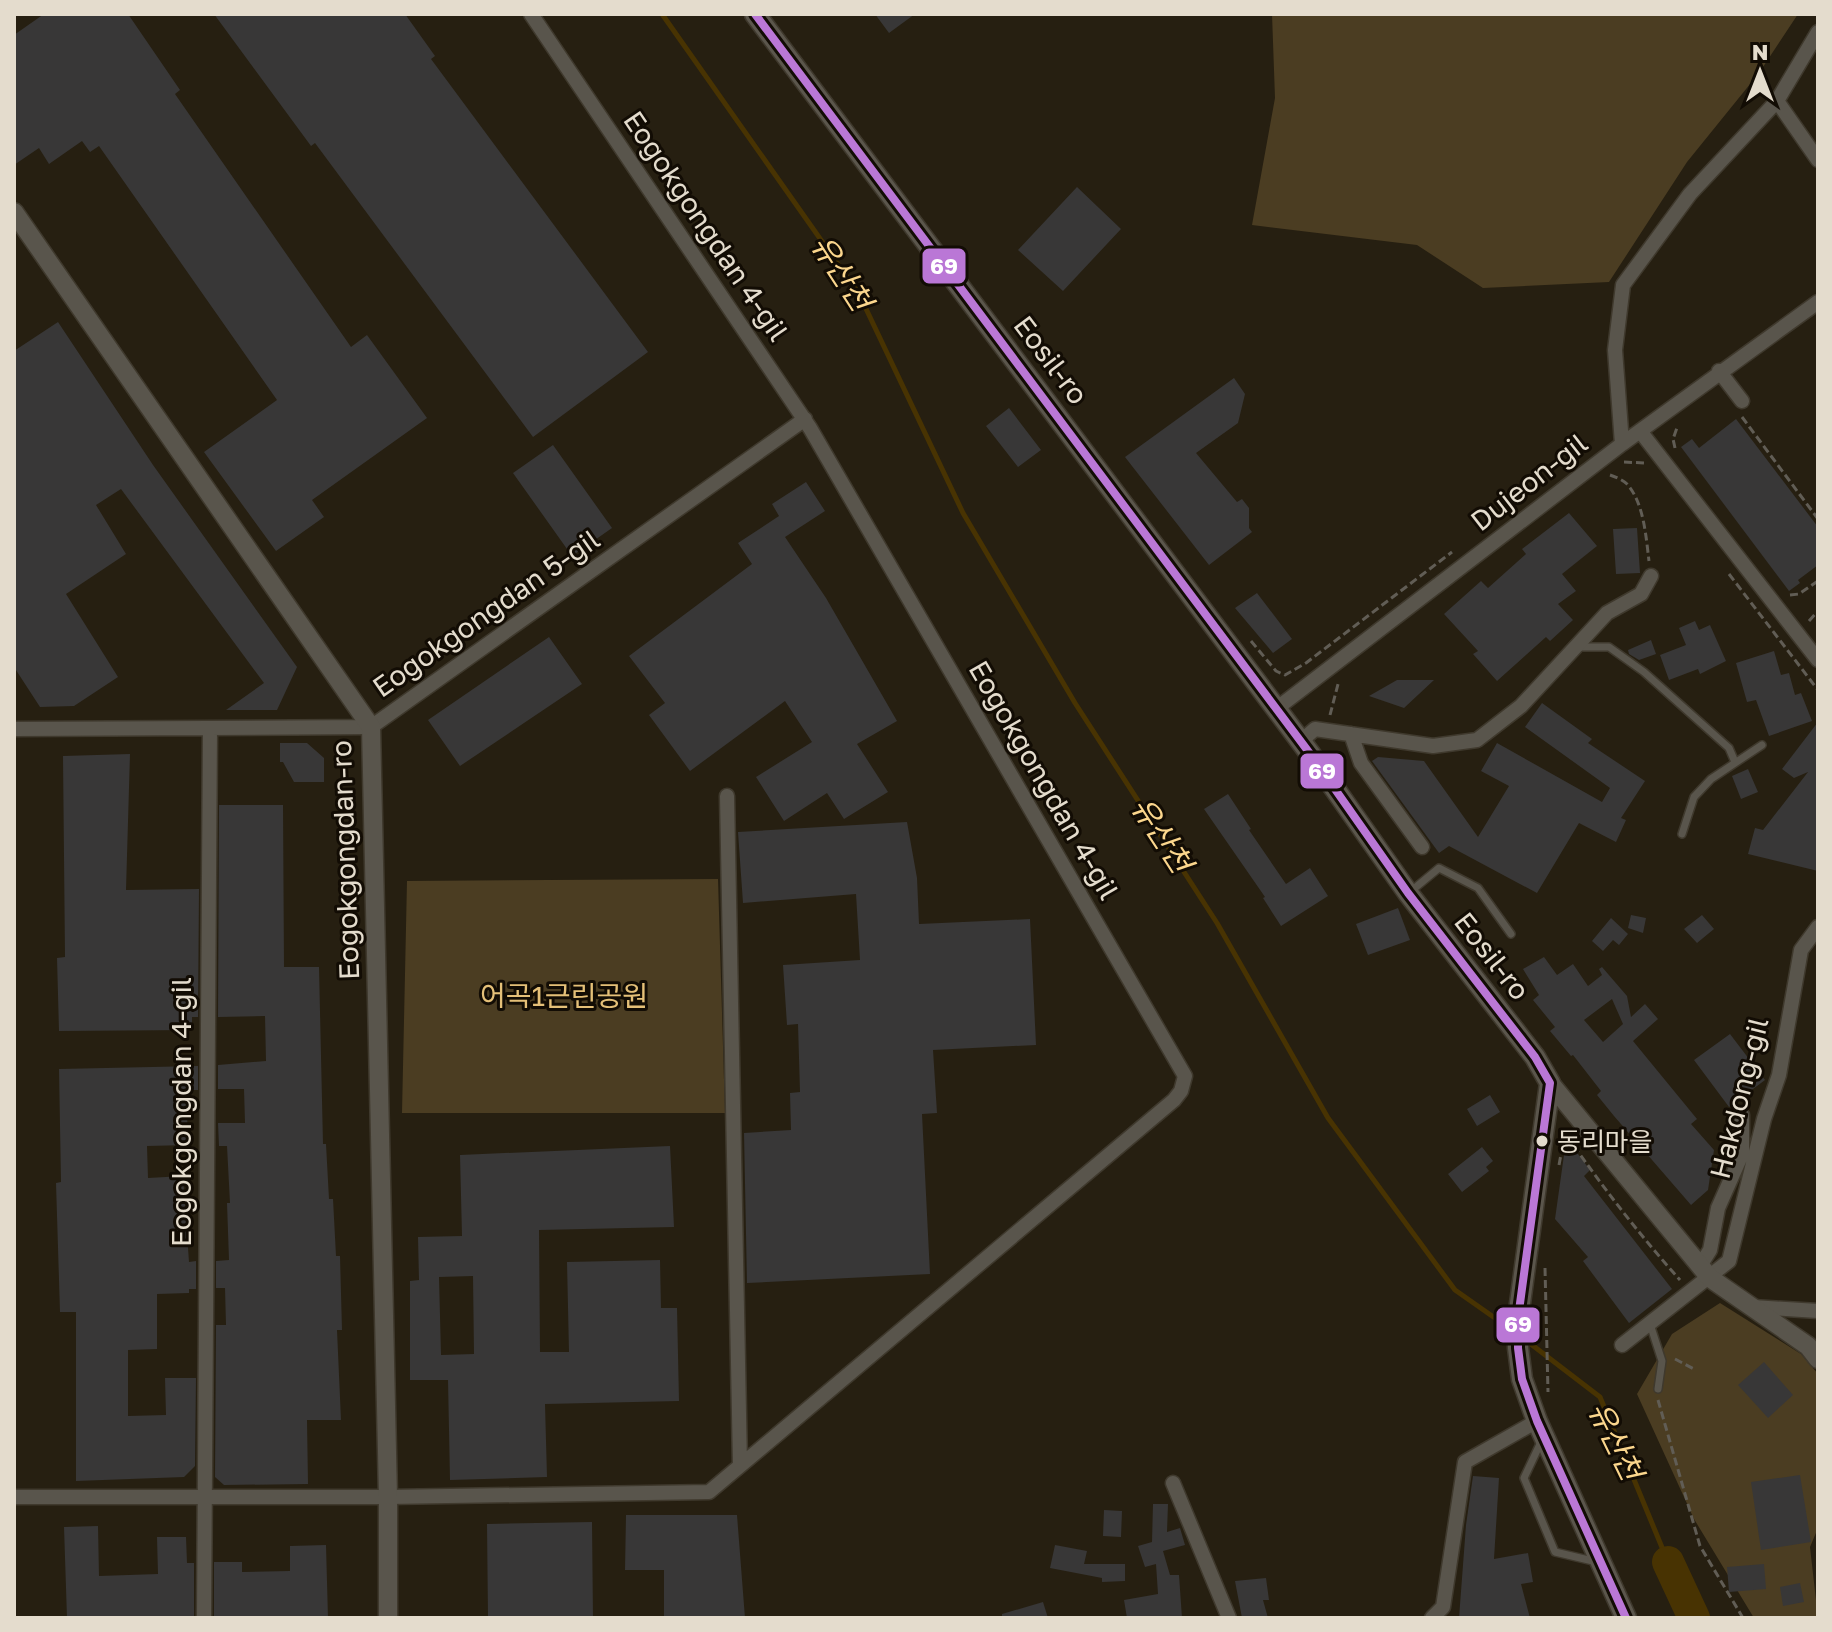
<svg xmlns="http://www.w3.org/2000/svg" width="1832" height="1632" font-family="'Golos Text','Noto Sans KR',sans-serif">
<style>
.green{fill:#4b3d22}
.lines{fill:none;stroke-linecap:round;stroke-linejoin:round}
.stream{stroke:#483302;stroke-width:5}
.river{stroke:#483302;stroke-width:32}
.building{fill:#383737;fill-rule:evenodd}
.service-casing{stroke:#3f392d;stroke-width:10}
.minor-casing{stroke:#3f392d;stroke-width:17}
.tertiary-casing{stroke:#3f392d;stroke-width:21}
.secondary-casing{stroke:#3f392d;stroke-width:23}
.path{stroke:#615d55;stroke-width:3;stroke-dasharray:8 4;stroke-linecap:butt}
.service{stroke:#59554c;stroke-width:7}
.minor{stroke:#59554c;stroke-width:14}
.tertiary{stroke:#59554c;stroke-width:18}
.secondary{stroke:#5b564c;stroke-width:20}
.bus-1-casing{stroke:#120c04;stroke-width:14}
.bus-1{stroke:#ba77d6;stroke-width:8}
.bus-dot{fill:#e4dccd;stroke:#120c04;stroke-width:3}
.labels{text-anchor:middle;stroke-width:6;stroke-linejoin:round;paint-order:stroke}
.bus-label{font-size:26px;fill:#e4dccd;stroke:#120c04;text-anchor:start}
.street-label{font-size:28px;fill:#e4dccd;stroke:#120c04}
.park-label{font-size:28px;fill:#e5c078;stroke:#120c04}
.water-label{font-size:30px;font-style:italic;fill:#fbd68d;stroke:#120c04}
.line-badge{stroke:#120c04;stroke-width:3}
.badge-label{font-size:22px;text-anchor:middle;font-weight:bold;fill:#fff}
</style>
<rect width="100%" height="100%" fill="#261f11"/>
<path class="green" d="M1272 14H1798L1759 73 1687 162 1609 282 1483 288 1417 245 1252 225 1275 98Z
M718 879 725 1113H402L407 881Z
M1720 1303 1801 1354 1818 1374V1528L1810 1547 1818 1618H1754L1694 1519 1637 1394 1672 1334Z"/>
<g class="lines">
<path class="stream" d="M662 14 859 294 963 513 1075 703 1217 923 1328 1118 1455 1290 1512 1330
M1523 1338 1600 1397 1668 1562"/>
<path class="river" d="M1668 1562 1694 1618"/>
</g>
<path class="building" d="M44 14H128L180 90 175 94 351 347 367 335 427 418 312 500 324 517 276 551 204 452 277 400 99 146 90 152 82 141 49 164 39 148 14 165V35Z
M214 14H405L435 56 431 59 648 352 533 437 315 143 311 146Z
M875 14H915L889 33Z
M1077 187 1121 229 1063 291 1018 250Z
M58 322 153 465 297 667 277 710H226L264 683 121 489 96 505 126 554 66 594 118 677 74 706 40 707 14 667V351Z
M1234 378 1245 394 1238 423 1196 453 1237 502 1242 499 1249 508V528L1252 532 1209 565 1125 457Z
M1009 408 1041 450 1018 467 986 426Z
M1736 419 1818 527V565L1798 580 1800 583 1789 591 1681 447 1692 439 1699 448Z
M553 445 612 528 572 556 513 473Z
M806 482 825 511 785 537 826 598 897 721 857 744 888 792 844 819 827 793 784 821 756 777 812 742 785 701 690 771 649 715 665 703 629 656 752 564 738 543 779 516 772 504Z
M1569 513 1597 546 1562 574 1576 591 1558 604 1573 620 1550 641 1546 637 1497 681 1473 654 1478 651 1444 614 1481 581 1488 588 1526 554 1522 549Z
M1637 528 1640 573 1616 574 1613 529Z
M1257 593 1292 639 1273 653 1235 608Z
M1695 621 1699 630 1710 625 1726 661 1700 674 1698 669 1669 680 1660 655 1686 645 1679 628Z
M549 637 582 684 460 766 428 720Z
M1651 640 1656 654 1639 660 1629 654 1628 650Z
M1774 651 1781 675 1789 673 1795 695 1801 693 1812 721 1769 736 1756 700 1747 702 1736 663Z
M1397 680H1434L1404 708 1369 696Z
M1542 703 1592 739 1588 743 1645 781 1621 818 1626 820 1616 842 1579 823 1537 893 1449 846 1439 853 1372 761 1378 757 1424 761 1478 837 1509 786 1481 771 1497 743 1602 802 1610 788 1525 727Z
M1818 722V871L1748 854 1755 828 1763 830 1808 772 1794 778 1782 769Z
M280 743H307L324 758V782H294L283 762H280Z
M130 754 126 890 199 889 198 1017H192V1030L59 1031 57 958 65 957 63 756Z
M1748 769 1758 792 1741 799 1732 776Z
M1228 794 1251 829 1249 830 1286 884 1310 868 1328 896 1281 926 1263 898 1265 897 1204 809Z
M219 805H283L284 967H319L323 1144H326L329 1199H333L336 1256H340L342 1330H337L341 1420H307L308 1484 224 1485 215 1477 216 1325H226L225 1288H216V1261L229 1260 227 1203H230L227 1146H219L218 1123H245L244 1089H218V1065L266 1061 265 1016 218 1017Z
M907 822 917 878 919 924 1030 919 1036 1045 933 1050 937 1113 922 1114 930 1274 747 1283 744 1133 791 1130 790 1093 800 1092 798 1024 787 1025 783 965 860 960 856 894 743 903 738 832Z
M1398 908 1410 940 1368 955 1356 924Z
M1631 915 1646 918 1643 933 1628 928Z
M1702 915 1714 929 1697 943 1684 929Z
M1611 918 1628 934 1619 945 1613 940 1603 951 1592 941Z
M1544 957 1557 975 1573 964 1588 986 1602 975 1599 969 1602 967 1627 996 1631 1017 1645 1004 1658 1019 1633 1041 1697 1119 1691 1124 1714 1150 1708 1190 1691 1205 1614 1116 1597 1095 1601 1091 1573 1055 1571 1056 1550 1031 1555 1027 1533 1000 1539 995 1523 969ZM1612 999 1623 1024 1603 1042 1584 1020Z
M1730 1034 1765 1080 1729 1107 1694 1060Z
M198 1066V1090H191L192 1111H187L188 1145 147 1146 148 1178 183 1176 189 1262 196 1261V1289H189V1293L157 1294V1349L128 1350V1416L166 1415 165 1378H196L195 1466 184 1477 76 1481V1312H60L56 1183 61 1182 59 1069Z
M1490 1095 1500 1112 1477 1126 1467 1109Z
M670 1146 674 1227 539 1230 540 1352H569L567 1262 660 1260 661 1308H677L679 1401 545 1404 547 1477 450 1480 448 1380H410V1281L419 1280 418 1237 462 1236 460 1155ZM473 1276 474 1354 441 1355 439 1277Z
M1482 1147 1493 1161 1486 1167 1489 1171 1462 1192 1448 1174Z
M1575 1150 1590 1170 1584 1176 1672 1289 1629 1323 1583 1261 1588 1257 1555 1219 1564 1155Z
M1764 1362 1793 1395 1768 1418 1738 1385Z
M1800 1475 1811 1542 1761 1550 1751 1482Z
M1473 1476 1499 1478 1494 1559 1528 1553 1533 1582 1521 1584 1530 1618H1459L1466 1525Z
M1153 1504H1168L1167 1532 1180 1528 1185 1545 1163 1551 1170 1575H1179L1182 1618H1127L1124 1600 1158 1594 1156 1564 1145 1567 1138 1546 1152 1542Z
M1104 1510 1122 1511 1121 1537 1103 1536Z
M626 1515H737L745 1618H664V1570H625Z
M592 1522 593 1618H488L487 1524Z
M98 1526 99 1576 158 1574 157 1537H186L187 1563H194V1618H67L64 1527Z
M326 1545 328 1618H214V1562H242V1572L290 1571V1546Z
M1055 1545 1087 1551 1084 1564H1125V1581L1102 1582V1578L1050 1568Z
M1764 1564 1766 1589 1729 1592 1727 1567Z
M1266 1578 1269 1600H1263L1268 1618H1242L1235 1581Z
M1800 1583 1804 1602 1783 1606 1780 1587Z
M1043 1602 1048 1618H1002V1614Z"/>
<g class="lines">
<g class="service-casing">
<path id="service" d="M1578 647H1609L1644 672 1729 748 1735 762
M1682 834 1694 797 1711 779 1762 745
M1410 892 1439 868 1478 888 1511 934
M1650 1324 1662 1361 1658 1389
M1541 1442 1524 1478 1555 1552 1597 1562"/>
</g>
<g class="minor-casing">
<path id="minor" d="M1818 32 1777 101 1818 160
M1719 371 1742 401
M1640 431 1818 660
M1622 444 1615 350 1623 285 1690 194 1777 101
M1276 709 1622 444 1818 302
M14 729 371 727 805 419
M1351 734 1361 763 1422 847
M1301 741 1315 729 1433 746 1477 740 1521 706 1607 613 1641 594 1651 576
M727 796 740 1465
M1700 1266 1710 1250 1718 1208 1742 1154V1115
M1753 1307 1818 1311
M1622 1345 1729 1261 1764 1119 1779 1075 1801 950 1818 927
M1173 1483 1229 1618
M14 1497H388L709 1492 1174 1100 1181 1091 1185 1076 810 428 531 14
M204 1618 210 728
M1432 1618 1443 1607 1465 1462 1537 1421"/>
</g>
<g class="tertiary-casing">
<path id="tertiary" d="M14 212 371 727 388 1497V1618
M1550 1083 1710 1278 1808 1346 1818 1359"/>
</g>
<g class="secondary-casing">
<path id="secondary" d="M755 14 1311 755 1408 893 1535 1057 1550 1083 1518 1318V1348L1522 1379 1537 1421 1626 1618"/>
</g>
<path class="path" d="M1742 417 1818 519
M1675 448 1673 439 1678 425
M1624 462 1645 463
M1610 475C1616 477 1623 480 1627 484 1644 503 1646 537 1649 561
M1729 574 1818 690
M1790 595 1799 594 1818 581
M1809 621 1818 611
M1251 641 1276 671 1285 675 1306 663 1452 552
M1330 715 1338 684
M1559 1165 1565 1133C1601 1185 1638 1233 1680 1280
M1545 1268 1548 1392
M1675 1359 1694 1369
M1658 1400 1700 1546 1743 1618"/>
<use href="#service" class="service"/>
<use href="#minor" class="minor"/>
<use href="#tertiary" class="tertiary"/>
<use href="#secondary" class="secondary"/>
<g class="bus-1-casing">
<path id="bus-1" d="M755 14 1311 755 1408 893 1535 1057 1550 1083 1518 1318V1348L1522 1379 1537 1421 1626 1618"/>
</g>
<use href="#bus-1" class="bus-1"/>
</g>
<circle class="bus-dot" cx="1542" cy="1141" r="7"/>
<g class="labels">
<g class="bus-label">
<text x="1557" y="1151">동리마을</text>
</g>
<g class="street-label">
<text transform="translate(706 226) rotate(56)" y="10">Eogokgongdan 4-gil</text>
<text transform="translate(1051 360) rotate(53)" y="10">Eosil-ro</text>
<text transform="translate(1529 482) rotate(-38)" y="10">Dujeon-gil</text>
<text transform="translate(486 613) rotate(-35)" y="10">Eogokgongdan 5-gil</text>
<text transform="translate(1044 780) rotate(60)" y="10">Eogokgongdan 4-gil</text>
<text transform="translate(345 860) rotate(-92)" y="10">Eogokgongdan-ro</text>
<text transform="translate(1492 956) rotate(52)" y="10">Eosil-ro</text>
<text transform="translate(1739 1098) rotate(-76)" y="10">Hakdong-gil</text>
<text transform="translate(181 1112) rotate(-90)" y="10">Eogokgongdan 4-gil</text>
</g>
<g class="park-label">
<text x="564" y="1006">어곡1근린공원</text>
</g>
<g class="water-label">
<text transform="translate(841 273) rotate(57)" y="10">유산천</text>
<text transform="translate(1161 835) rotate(57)" y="10">유산천</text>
<text transform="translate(1615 1441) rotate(64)" y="10">유산천</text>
</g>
</g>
<g class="line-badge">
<rect x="921" y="247" width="46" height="38" rx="8" fill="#ba77d6"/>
<rect x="1299" y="752" width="46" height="38" rx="8" fill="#ba77d6"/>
<rect x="1495" y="1306" width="46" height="38" rx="8" fill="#ba77d6"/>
</g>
<g class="badge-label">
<text x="944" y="274">69</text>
<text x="1322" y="779">69</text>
<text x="1518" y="1332">69</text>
</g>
<rect width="1832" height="1632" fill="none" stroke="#e4dccd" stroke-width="32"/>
<g transform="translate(1760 72)" stroke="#120c04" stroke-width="6" paint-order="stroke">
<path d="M0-6L14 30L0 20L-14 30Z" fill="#e4dccd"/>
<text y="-12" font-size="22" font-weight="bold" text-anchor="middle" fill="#e4dccd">N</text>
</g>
</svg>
